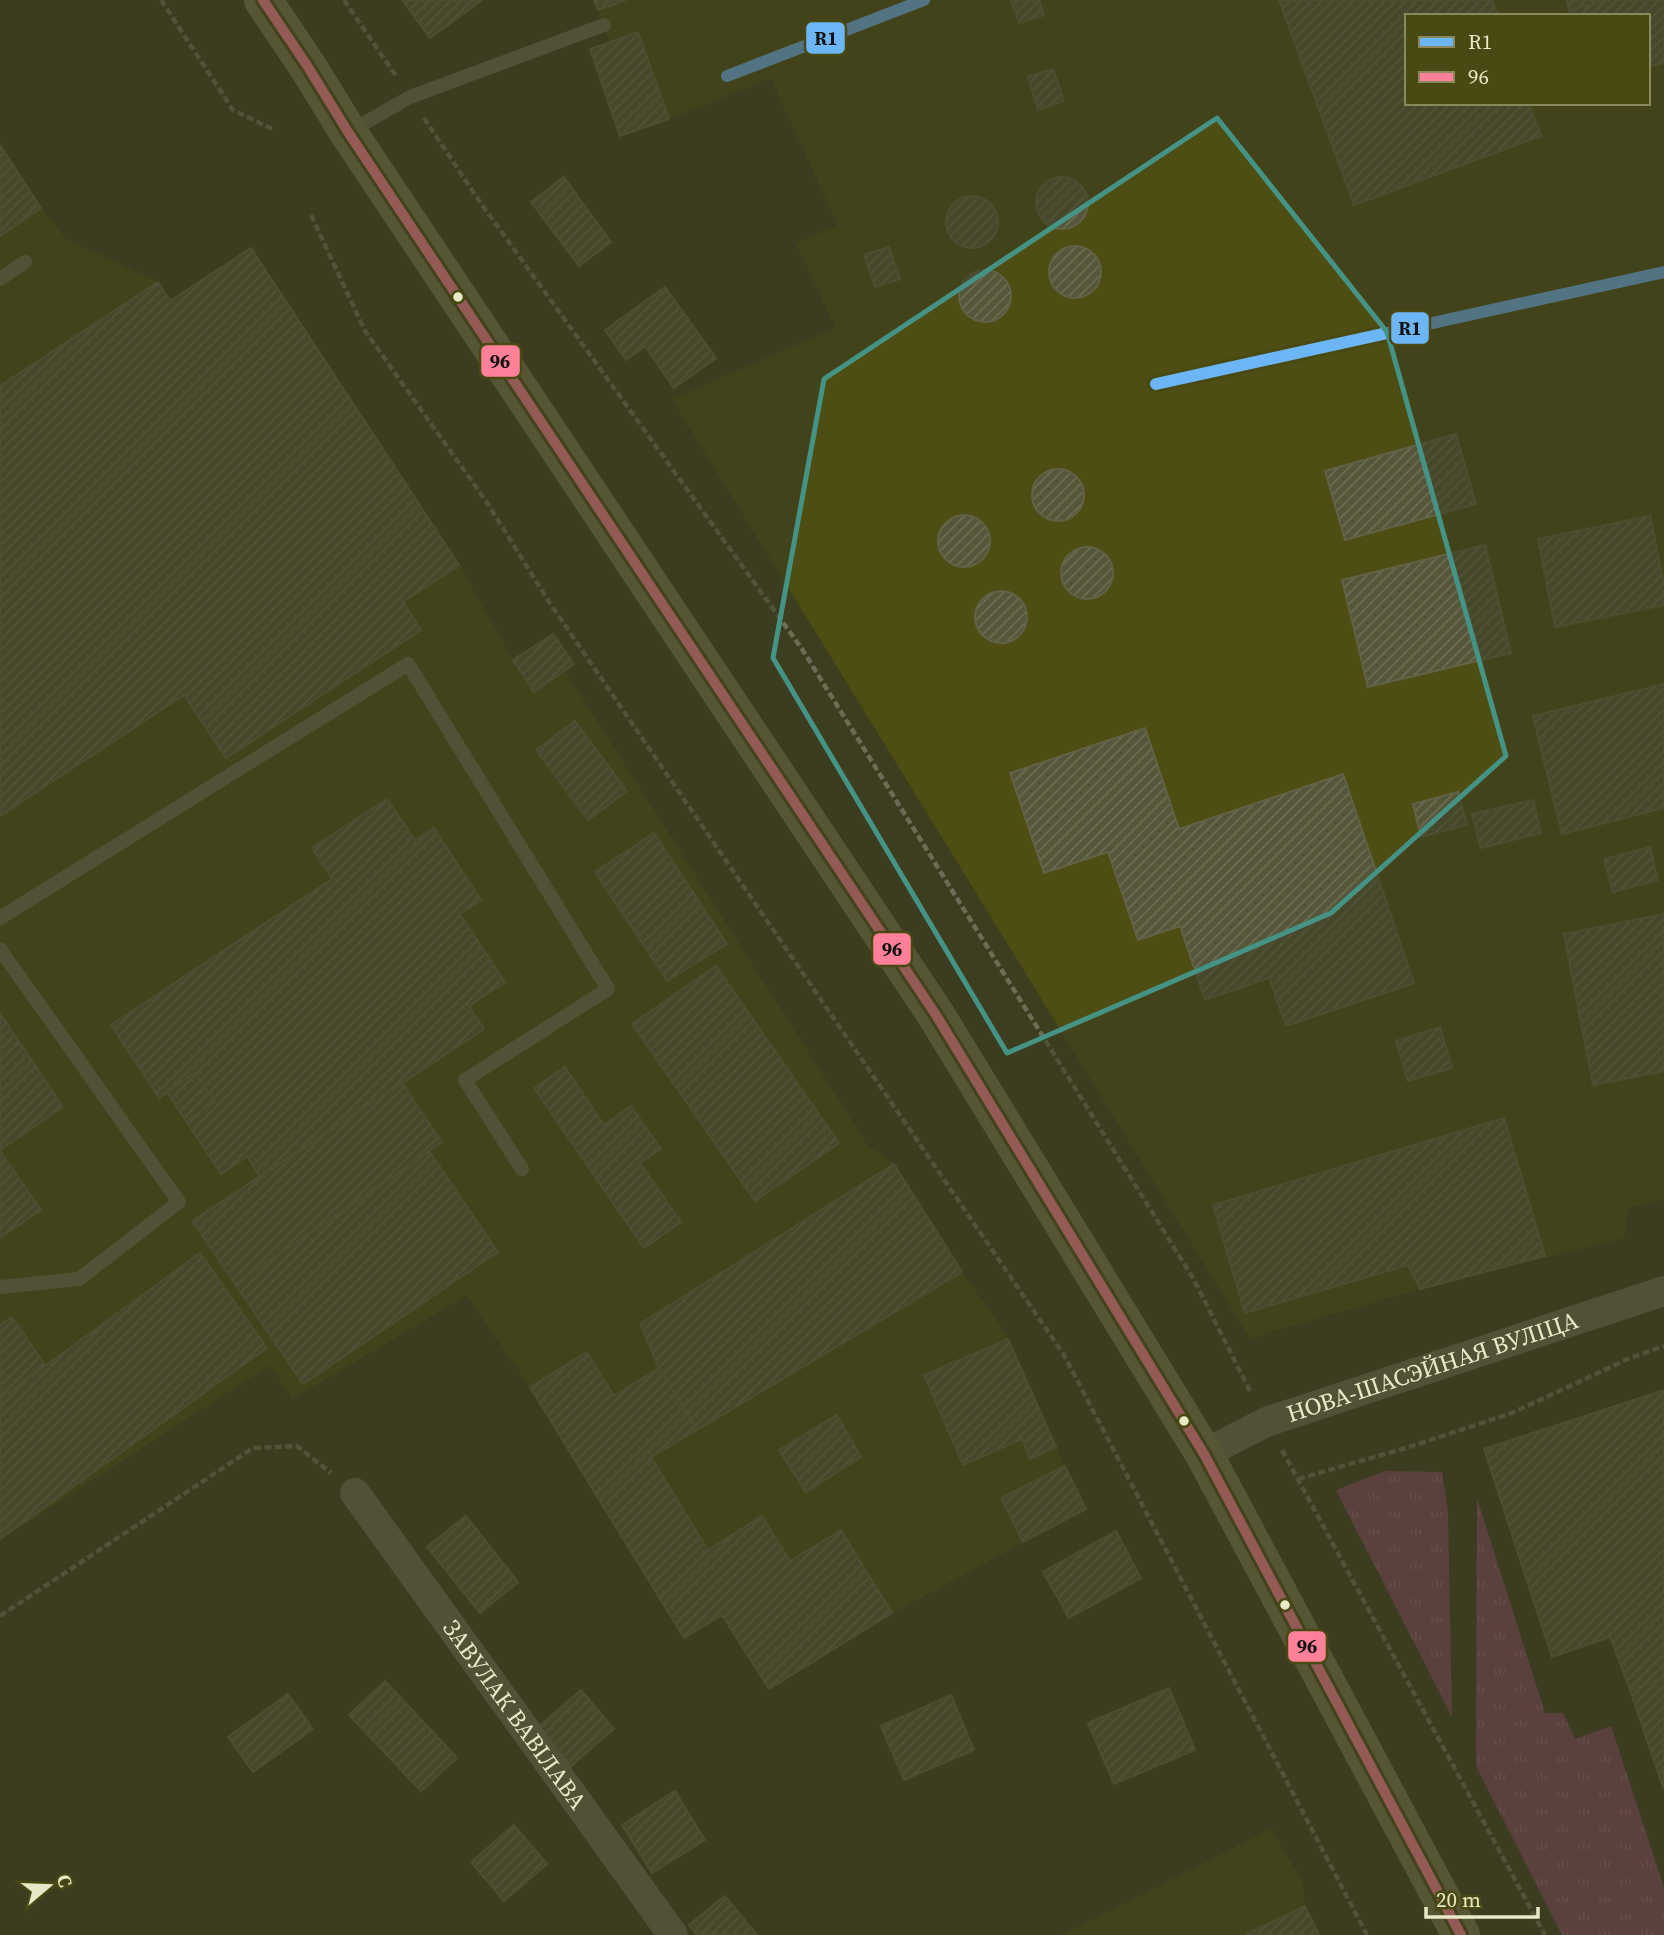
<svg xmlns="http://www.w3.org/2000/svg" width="1664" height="1935" font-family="'Source Serif 4',serif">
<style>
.built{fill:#4d4d14;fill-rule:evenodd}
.grass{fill:url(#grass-tufts)}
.building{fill:url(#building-hatch);stroke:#616246;stroke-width:2}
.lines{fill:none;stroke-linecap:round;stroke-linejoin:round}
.path{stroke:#6d6d57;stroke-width:4.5;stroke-dasharray:7 3.5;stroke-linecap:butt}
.service{stroke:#6b6b53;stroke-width:14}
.minor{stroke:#6b6b53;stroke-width:30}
.primary{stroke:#757551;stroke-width:38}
.bus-1-casing{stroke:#494914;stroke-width:16}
.bus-1{stroke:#ff8098;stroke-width:10}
.rail-1-casing{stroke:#494914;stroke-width:18}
.rail-1{stroke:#6db6f5;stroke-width:12}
.marked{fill:none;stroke:#459384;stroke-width:5;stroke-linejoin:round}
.bus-dot{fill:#e8e9c6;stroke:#494914;stroke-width:2.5}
.labels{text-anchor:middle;stroke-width:5;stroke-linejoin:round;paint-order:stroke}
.street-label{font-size:24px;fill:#e8e9c6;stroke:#494914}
.line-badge{stroke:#494914;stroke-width:2.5}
.pale-badge-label{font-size:19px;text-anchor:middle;font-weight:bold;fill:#111}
</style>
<defs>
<pattern id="grass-tufts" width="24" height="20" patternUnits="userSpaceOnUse" patternTransform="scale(1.75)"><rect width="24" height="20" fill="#824762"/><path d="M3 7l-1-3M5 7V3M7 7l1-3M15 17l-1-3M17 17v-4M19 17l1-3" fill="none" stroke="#946277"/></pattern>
<pattern id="building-hatch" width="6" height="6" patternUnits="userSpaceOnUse" patternTransform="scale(1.75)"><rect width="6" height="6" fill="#555539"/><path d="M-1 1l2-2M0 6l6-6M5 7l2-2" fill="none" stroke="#6d6d54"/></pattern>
</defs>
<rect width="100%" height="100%" fill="#3d3d20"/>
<path class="built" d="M594 0H1664V1198L1628 1208 1624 1238 1420 1289 1250 1338 672 399 836 328 796 244 838 225 771 78 669 119 620 136 590 49 610 42ZM1407 16H1648V103H1407Z
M0 145 41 208 66 239 158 282 170 301 251 248 459 565 513 660 553 634 574 664 565 671 868 1146 894 1164 962 1272 1006 1334 1065 1466 1086 1509 892 1613 769 1689 723 1615 684 1638 530 1387 467 1295 292 1399 270 1365 0 1540Z
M1271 1829 1303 1883 1305 1906 1319 1935H1062Z"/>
<path class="grass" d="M1385 1471 1442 1472 1448 1512 1452 1717 1336 1490Z
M1477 1498 1545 1713H1563L1575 1739 1611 1726 1664 1887V1935H1562L1476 1766Z"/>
<path class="building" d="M402 0H482L430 38Z
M594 0H626L598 10Z
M1011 0H1039L1044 15 1019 23Z
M1279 0H1492L1498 16H1407V103H1529L1541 136 1354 205Z
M1567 0H1611L1569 10Z
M1611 0H1664V63L1648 67V16H1571L1569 10Z
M638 32 669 119 620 136 590 49Z
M1053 69 1064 101 1038 110 1028 77Z
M0 145 41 208 0 236Z
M564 177 611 242 579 266 531 202Z
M1036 203a26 26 0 1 1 52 0a26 26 0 1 1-52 0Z
M946 222a26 26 0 1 1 52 0a26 26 0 1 1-52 0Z
M1049 272a26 26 0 1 1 52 0a26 26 0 1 1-52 0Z
M889 247 900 279 875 287 864 255Z
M251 248 459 565 403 602 421 630 226 758 184 695 0 816V386L158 282 170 301Z
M959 296a26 26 0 1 1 52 0a26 26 0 1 1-52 0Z
M665 287 716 358 674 388 645 346 626 360 605 330Z
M1456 434 1476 504 1345 540 1325 471Z
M1032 495a26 26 0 1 1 52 0a26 26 0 1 1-52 0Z
M938 541a26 26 0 1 1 52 0a26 26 0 1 1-52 0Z
M1650 516 1664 584V605L1555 627 1538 539Z
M1485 545 1511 653 1368 687 1342 580Z
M1061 573a26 26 0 1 1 52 0a26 26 0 1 1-52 0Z
M975 617a26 26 0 1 1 52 0a26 26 0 1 1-52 0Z
M553 634 574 664 534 692 513 660Z
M1664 684V808L1562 834 1533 716Z
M575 721 627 791 588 820 536 750Z
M1145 728 1179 829 1343 774 1414 983 1286 1026 1269 978 1205 1000 1180 926 1138 940 1108 852 1044 873 1010 773Z
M1458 792 1467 825 1421 837 1413 804Z
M387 799 415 840 434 828 481 900 460 914 505 982 469 1006 484 1029 260 1177 247 1156 221 1174 167 1092 159 1098 111 1025 332 879 312 848Z
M1533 800 1541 833 1481 848 1472 814Z
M654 833 727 944 667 981 595 872Z
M1650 847 1658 880 1613 892 1604 859Z
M1664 914V1071L1593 1085 1564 934Z
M716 966 839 1143 755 1201 632 1024Z
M0 1013 63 1107 0 1150Z
M1440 1027 1452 1068 1408 1081 1396 1041Z
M565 1067 604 1125 631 1106 661 1149 640 1163 681 1222 644 1248 534 1088Z
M195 1073 215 1102 186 1121 167 1092Z
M402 1083 442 1142 235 1284 192 1221Z
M1504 1118 1545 1256 1420 1289 1408 1265 1245 1313 1213 1205Z
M0 1151 41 1210 0 1238Z
M430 1152 498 1252 303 1384 235 1284Z
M894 1164 962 1272 697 1430 659 1368 640 1324Z
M200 1253 267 1348 0 1539V1399Z
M12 1317 45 1365 0 1399V1325Z
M1008 1339 1056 1447 1030 1459 1022 1439 963 1465 924 1375Z
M587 1352 614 1396 659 1368 697 1430 651 1457 708 1550 762 1516 790 1561 841 1530 892 1613 769 1689 722 1615 684 1638 530 1387Z
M1664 1390V1678L1630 1690 1610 1637 1552 1657 1484 1449Z
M837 1415 861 1457 806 1492 779 1450Z
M1065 1466 1086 1509 1023 1542 1001 1498Z
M466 1516 518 1582 480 1613 427 1547Z
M1116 1531 1141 1578 1069 1618 1043 1572Z
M1664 1678V1790L1630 1690Z
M385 1681 457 1758 421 1791 349 1715Z
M1169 1688 1195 1750 1114 1784 1088 1723Z
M581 1690 614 1729 571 1766 538 1727Z
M288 1694 313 1729 253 1772 228 1737Z
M951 1695 974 1750 904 1780 881 1726Z
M675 1791 705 1840 652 1873 622 1825Z
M514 1825 547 1864 504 1901 471 1862Z
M725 1896 757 1935H697L689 1925Z
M1305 1906 1319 1935H1245L1253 1931Z"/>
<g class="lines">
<path class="path" d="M161 0 233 110 272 129
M344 0 396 76
M424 118 480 202 802 649 1193 1278 1251 1393
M311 215 365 331 486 501 549 602 1064 1355 1367 1935
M1282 1450 1545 1935
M1298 1479 1409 1447 1512 1413 1630 1358 1664 1346
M0 1616 253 1448 297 1446 331 1473"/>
<path class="service" d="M349 132 410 97 604 25
M0 279 25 262
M0 918 408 664 608 989 465 1080 522 1169
M0 949 179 1202 79 1279 0 1287"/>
<g class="minor">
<path id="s1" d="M1204 1454 1266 1422 1664 1291"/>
<path id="s2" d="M355 1493 673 1935"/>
</g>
<path class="primary" d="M263 0 308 67 348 132 936 1015 1204 1454 1461 1935"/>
<g class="bus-1-casing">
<path id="bus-1" d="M263 0 308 67 348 132 936 1015 1204 1454 1461 1935"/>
</g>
<use href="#bus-1" class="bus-1"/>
<g class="rail-1-casing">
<path id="rail-1" d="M727 76 924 0
M1156 384 1664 272"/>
</g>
<use href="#rail-1" class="rail-1"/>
</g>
<path d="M0 0H1664V1935H0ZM1217 118 1387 332 1506 756 1331 913 1007 1053 773 658 824 379Z" fill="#3d3d20" fill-opacity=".55" fill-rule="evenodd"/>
<path class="marked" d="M1217 118 1387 332 1506 756 1331 913 1007 1053 773 658 824 379Z"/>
<g class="bus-dot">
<circle cx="458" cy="297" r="6"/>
<circle cx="1184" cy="1421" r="6"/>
<circle cx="1285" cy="1605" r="6"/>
</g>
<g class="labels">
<g class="street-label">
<text dy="8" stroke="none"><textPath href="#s1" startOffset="245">НОВА-ШАСЭЙНАЯ ВУЛІЦА</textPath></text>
<text dy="8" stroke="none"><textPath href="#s2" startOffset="273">ЗАВУЛАК ВАВІЛАВА</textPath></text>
</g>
</g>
<g class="line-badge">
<rect x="805" y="21" width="41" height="34" rx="7" fill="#6db6f5"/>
<rect x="1390" y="311" width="40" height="34" rx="7" fill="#6db6f5"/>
<rect x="480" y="344" width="41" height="34" rx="7" fill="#ff8098"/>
<rect x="872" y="932" width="40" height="34" rx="7" fill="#ff8098"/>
<rect x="1287" y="1630" width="40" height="33" rx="7" fill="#ff8098"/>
</g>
<g class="pale-badge-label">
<text x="826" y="45">R1</text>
<text x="1410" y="335">R1</text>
<text x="500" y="368">96</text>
<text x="892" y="956">96</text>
<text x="1307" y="1653">96</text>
</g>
<rect x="1405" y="14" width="245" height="91" fill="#494914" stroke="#89895b" stroke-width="2"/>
<rect x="1419" y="37" width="35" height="10" fill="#6db6f5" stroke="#89895b" stroke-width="2"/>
<text x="1468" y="49" font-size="21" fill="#e8e9c6">R1</text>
<rect x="1419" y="72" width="35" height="10" fill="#ff8098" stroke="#89895b" stroke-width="2"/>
<text x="1468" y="84" font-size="21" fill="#e8e9c6">96</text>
<g transform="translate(49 1886) rotate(71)" stroke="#494914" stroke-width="5" paint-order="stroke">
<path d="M0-5L12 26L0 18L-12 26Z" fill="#e8e9c6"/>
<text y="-10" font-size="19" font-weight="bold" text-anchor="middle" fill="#e8e9c6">С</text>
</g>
<path d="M1426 1907v10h112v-10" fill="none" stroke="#e8e9c6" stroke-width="3.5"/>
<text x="1436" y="1907" font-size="21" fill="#e8e9c6" stroke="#494914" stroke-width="5" paint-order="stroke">20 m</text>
</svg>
